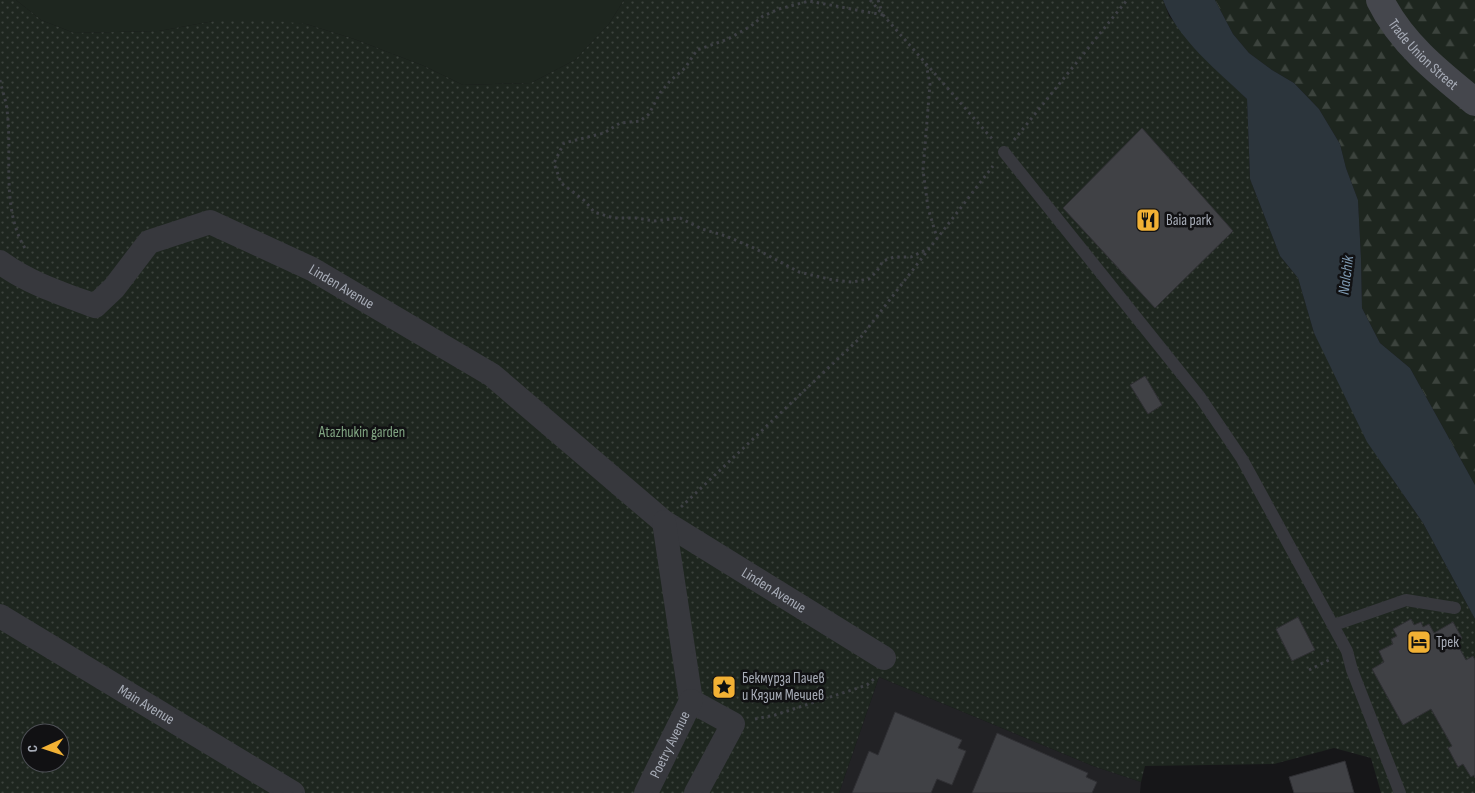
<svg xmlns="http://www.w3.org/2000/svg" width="1475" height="793" font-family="'Sofia Sans Condensed',sans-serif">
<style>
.built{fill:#222225}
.green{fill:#1e261f}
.forest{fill:url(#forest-firs)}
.park{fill:url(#park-dots);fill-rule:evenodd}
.water{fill:#2c353c}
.building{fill:#404145;stroke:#303034}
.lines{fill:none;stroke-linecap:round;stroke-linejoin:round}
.path{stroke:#3d3f44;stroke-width:3;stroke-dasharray:2.5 4;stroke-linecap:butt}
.lane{stroke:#37383d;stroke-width:12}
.street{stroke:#37383d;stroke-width:24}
.secondary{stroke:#45474d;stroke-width:28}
.labels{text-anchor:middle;stroke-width:5;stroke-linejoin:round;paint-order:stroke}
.street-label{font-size:15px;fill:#a8adb8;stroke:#111113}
.poi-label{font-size:15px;fill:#a8adb8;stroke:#111113;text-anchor:start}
.park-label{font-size:15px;fill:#7fa381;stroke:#111113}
.water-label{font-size:16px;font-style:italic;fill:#7f9bb3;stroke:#111113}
</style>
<defs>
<pattern id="forest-firs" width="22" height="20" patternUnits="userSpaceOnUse" patternTransform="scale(1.25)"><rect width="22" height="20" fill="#1e261f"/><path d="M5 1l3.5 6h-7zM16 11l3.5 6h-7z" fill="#3c433d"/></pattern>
<pattern id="park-dots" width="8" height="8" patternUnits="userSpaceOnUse" patternTransform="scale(1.25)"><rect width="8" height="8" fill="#1e261f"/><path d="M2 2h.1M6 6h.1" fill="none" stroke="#3c433d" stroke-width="1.8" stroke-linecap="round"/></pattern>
</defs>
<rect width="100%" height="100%" fill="#161618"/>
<path class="built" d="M879 677 1093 766 1141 782 1140 793H839Z"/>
<path class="green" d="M16 0H624L609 24 575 60 531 83 463 85 424 66 354 39 306 24 214 21 159 31 74 33 41 20Z"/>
<path class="forest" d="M1215 0H1475V485L1410 368 1380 343 1362 308 1361 258 1358 200 1346 168 1340 144 1319 109 1294 83 1272 70 1249 53 1233 34Z"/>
<path class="park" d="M0 0H16L41 20 74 33 159 31 214 21 267 20 306 24 354 39 424 66 463 85 531 83 575 60 609 24 624 0H1163L1169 16 1201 54 1247 99 1250 179 1280 256 1298 278 1314 333 1394 481 1423 523 1475 619V793H1381L1371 758 1334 748 1274 764 1145 766 1141 782 1093 766 879 677 839 793H0ZM30 733H60V763H30Z"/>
<path class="water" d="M1163 0H1215L1233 34 1249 53 1272 70 1294 83 1319 109 1340 144 1346 168 1358 200 1361 258 1362 308 1380 343 1410 368 1475 485V619L1423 523 1367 442 1314 333 1298 278 1280 256 1250 179 1247 99C1218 71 1177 39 1163 0Z"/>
<path class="building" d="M1142 128 1233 231 1155 308 1063 208Z
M1145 376 1162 405 1148 414 1130 385Z
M1298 617 1315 650 1292 661 1276 629Z
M1411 619 1414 625 1421 622 1423 627 1429 624 1434 633 1453 622 1462 638 1456 642 1466 660 1473 656 1475 660V778L1474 775 1471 777 1463 764 1458 767 1448 748 1452 746 1431 709 1403 725 1372 669 1384 662 1379 651 1393 644 1391 639 1397 636 1393 629Z
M895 712 962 740 958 748 966 751 952 785 937 779 931 793H852L869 751 878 755Z
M997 733 1088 773 1086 777 1097 782 1092 793H972Z
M1345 761 1354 793H1294L1289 777Z"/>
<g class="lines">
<path class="path" d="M870 0 994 141
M878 0 882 12
M883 15 809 1 779 9 763 16 751 26 728 39 697 50 685 68 670 81 660 93 649 114 640 121 620 123 604 133 564 143 554 163 561 183 585 201 594 212 614 218H636L654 221 680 218 702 229 726 236 756 249 799 272 833 280 852 282 869 279 877 271 883 261 894 257H911L930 248
M926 64 930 84 923 170 928 208 937 238
M0 80C2 90 6 100 7 110 13 157 0 208 26 250
M1014 140 1127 0
M681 507 861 337 993 166
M1309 670 1331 659
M755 719 775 715 867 685 874 679"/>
<path class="lane" d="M1004 152 1200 397 1242 459 1347 651 1352 670 1400 793
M1334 625 1406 600 1455 608"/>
<g class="street">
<path id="s1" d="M0 262C28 283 63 294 95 306L114 288 149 242 210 222 312 269 492 375 664 522 884 658"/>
<path d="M664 522 691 701"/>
<path id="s2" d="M0 616 293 793"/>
<path d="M691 701 733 724 696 793"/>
<path id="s3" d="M646 793 691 701"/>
</g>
<path class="secondary" id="s4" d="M1380 0C1401 43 1439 73 1475 102"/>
</g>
<defs>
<g id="restaurant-square" transform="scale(1.25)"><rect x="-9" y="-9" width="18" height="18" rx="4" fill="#f2b134" stroke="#111113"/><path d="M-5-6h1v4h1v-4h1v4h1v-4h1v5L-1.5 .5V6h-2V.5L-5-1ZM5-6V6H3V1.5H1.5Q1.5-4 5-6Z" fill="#111"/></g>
<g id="hotel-square" transform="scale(1.25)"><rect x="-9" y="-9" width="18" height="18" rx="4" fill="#f2b134" stroke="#111113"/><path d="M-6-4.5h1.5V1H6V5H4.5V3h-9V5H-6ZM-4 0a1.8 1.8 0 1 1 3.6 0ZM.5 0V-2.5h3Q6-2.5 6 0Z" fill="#111"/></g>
<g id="sight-square" transform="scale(1.25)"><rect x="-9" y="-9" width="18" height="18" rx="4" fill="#f2b134" stroke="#111113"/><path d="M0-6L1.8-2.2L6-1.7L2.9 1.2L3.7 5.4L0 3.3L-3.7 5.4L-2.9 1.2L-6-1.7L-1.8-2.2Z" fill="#111"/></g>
</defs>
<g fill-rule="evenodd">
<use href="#restaurant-square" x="1148" y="220"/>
<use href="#hotel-square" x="1419" y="642"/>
<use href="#sight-square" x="724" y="687"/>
</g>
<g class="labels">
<g class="street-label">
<text dy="5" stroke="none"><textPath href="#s4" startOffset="70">Trade Union Street</textPath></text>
<text dy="5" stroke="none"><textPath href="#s1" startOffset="400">Linden Avenue</textPath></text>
<text dy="5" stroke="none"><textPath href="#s1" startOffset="930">Linden Avenue</textPath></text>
<text dy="5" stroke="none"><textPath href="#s2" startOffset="171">Main Avenue</textPath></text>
<text dy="5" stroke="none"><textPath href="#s3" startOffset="54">Poetry Avenue</textPath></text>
</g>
<g class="poi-label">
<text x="1166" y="225">Baia park</text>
<text x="1436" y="647">Трек</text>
<text x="742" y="683">Бекмурза Пачев<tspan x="742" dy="17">и Кязим Мечиев</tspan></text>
</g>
<g class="park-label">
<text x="362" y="437">Atazhukin garden</text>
</g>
<g class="water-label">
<text transform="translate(1345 275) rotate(-83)" y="6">Nalchik</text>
</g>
</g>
<g transform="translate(45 748) rotate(267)"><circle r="24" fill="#111113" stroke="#4d4f55"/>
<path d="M0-4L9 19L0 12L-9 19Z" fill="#f2b134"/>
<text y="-8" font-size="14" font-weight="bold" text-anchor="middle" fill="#a8adb8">С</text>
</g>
</svg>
